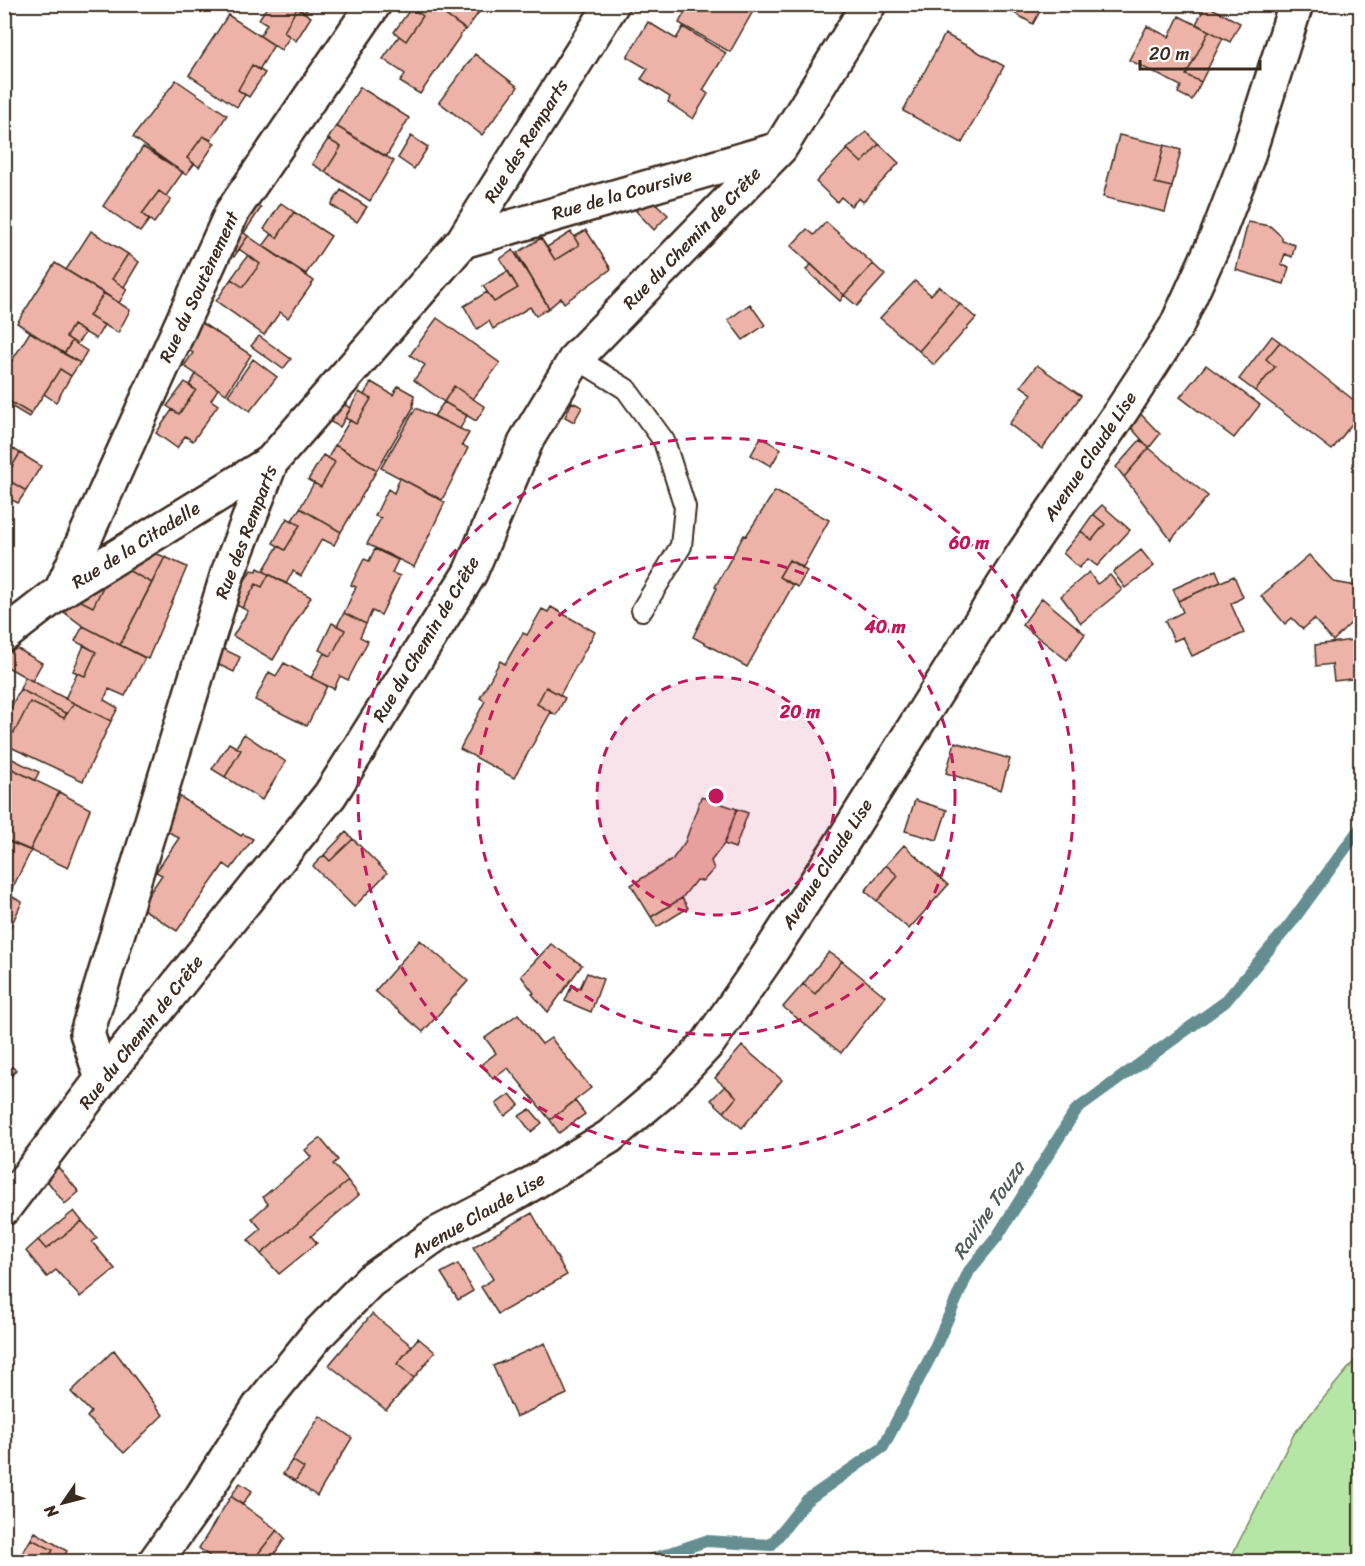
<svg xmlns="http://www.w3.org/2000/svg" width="1365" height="1566" font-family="Sriracha,sans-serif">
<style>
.green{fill:#b6e6a6;stroke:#788862;stroke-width:1.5}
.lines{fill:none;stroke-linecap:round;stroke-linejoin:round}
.stream{stroke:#658e91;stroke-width:12}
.building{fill:#edb3a8;stroke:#3b2a1e;stroke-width:1.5}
.lane-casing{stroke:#3b2a1e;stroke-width:24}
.street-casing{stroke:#3b2a1e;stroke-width:38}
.secondary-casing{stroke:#3b2a1e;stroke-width:38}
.lane{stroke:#fff;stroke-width:20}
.street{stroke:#fff;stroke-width:33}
.secondary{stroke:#fff;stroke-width:33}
.ring{fill:none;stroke:#c2185b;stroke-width:3;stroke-dasharray:10 8}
.labels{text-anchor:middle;stroke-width:5;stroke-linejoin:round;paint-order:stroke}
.street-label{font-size:18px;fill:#3b2a1e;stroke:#fff}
.water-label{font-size:20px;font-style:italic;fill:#505c57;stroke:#fff}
.centre{fill:#c2185b;stroke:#fff;stroke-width:3}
.ring-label{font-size:18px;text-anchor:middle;font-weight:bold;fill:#c2185b;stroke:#fff;stroke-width:5;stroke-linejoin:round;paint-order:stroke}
</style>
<rect width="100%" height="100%" fill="#fff"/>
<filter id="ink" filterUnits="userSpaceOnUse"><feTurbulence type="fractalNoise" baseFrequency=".0167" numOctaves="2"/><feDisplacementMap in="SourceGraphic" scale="12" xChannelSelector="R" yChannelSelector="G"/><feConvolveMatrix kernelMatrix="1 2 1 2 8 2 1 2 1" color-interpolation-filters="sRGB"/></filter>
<g filter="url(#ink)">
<path class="green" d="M1360 1354V1561H1229L1294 1434Z"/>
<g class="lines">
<path class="stream" d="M644 1562 706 1541 771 1545 807 1500 883 1447 932 1354 969 1271 997 1237 1076 1110 1225 1002 1291 923 1360 828"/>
</g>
<path class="building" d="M269 4H310L305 13 297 8 284 32 290 37 281 50 260 36 267 24 259 19Z
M420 4H430L465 29 420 94 400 82 405 74 383 59 399 36 406 41 423 16 416 11Z
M430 4H485L466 30Z
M689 4H757L730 52 679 23Z
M999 4H1044L1033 24Z
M1206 5 1240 23 1230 42 1196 24Z
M297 8 311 17 296 41 284 32Z
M411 8 423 16 406 41 394 32Z
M228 15 274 45 259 70 252 65 238 90 245 95 237 107 189 75Z
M1179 16 1209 31 1186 75 1201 82 1192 100 1178 93 1181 86 1129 60 1147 26 1169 37Z
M648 22 676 39 683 27 726 53 703 90 708 94 693 119 668 102 670 97 641 79 648 69 627 57Z
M1209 31 1223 38 1201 82 1186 75Z
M945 34 1004 66 962 143 903 111Z
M475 54 518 87 482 135 439 102Z
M252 65 265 73 249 97 238 90Z
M176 80 227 115 211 140 203 136 187 158 194 164 186 175 133 137Z
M360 87 409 118 386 157 336 126Z
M336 126 394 161 370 201 325 172 341 147 328 139Z
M866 132 879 144 862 163 847 149Z
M1119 135 1164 145 1155 183 1172 187 1165 212 1103 197Z
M203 136 215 143 199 167 187 158Z
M411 136 428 147 414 169 398 158Z
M328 139 341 147 325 172 312 164Z
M879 144 899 163 863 202 859 198 851 206 841 197 837 202 816 182 847 149 862 163Z
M1164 145 1181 150 1172 187 1155 183Z
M143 147 183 172 166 196 159 191 142 214 149 220 140 232 103 206Z
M341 190 367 207 357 222 331 205Z
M159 191 171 200 154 223 142 214Z
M650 198 668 215 654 230 636 211Z
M251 201 261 208 244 233 235 226Z
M281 203 294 212 277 238 264 229Z
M294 212 331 236 306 274 263 246 272 234 277 238Z
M826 222 873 264 844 295 791 246 807 229 814 235Z
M1248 222 1270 226 1282 237V241L1295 245 1292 257 1285 254 1281 265 1289 267 1284 284 1236 270Z
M235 226 248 236 234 257 221 247Z
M586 230 611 269 564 303 561 298 549 308 517 253 541 238 555 260 579 245 574 237Z
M91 231 128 254 112 279 127 289 119 303 66 270Z
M571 232 579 245 555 260 547 247Z
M248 236 314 281 288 318 280 312 264 335 216 301 231 279 243 287 260 264 239 249Z
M513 250 549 308 536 316 530 307 493 329 489 321 477 329 464 306 487 292 494 302 518 288 500 259Z
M128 254 139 262 124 287 112 279Z
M248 255 260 264 243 287 231 279Z
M55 263 104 293 89 316 104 325 96 339 73 325 66 337 72 341 64 354 17 323Z
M811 264 844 295 840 301 806 270Z
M873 264 885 275 857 306 844 295Z
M508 271 518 288 494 302 483 286Z
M915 281 931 295 939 286 960 304 919 351 880 318Z
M104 293 130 310 118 333 89 316Z
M750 304 765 325 743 340 728 320Z
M960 304 976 318 934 365 919 351Z
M437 318 500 363 473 399 454 386 444 402 414 380 425 365 410 355Z
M202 323 251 355 226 394 184 366 193 353 185 347Z
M73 325 85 333 77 344 66 337Z
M30 332 80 363 71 376 60 369 31 414 4 398V380L10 372 6 370Z
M259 336 291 359 283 369 251 346Z
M1272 336 1280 342 1266 359 1275 367 1255 391 1239 379Z
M72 341 87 351 80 363 64 354Z
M1280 342 1360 405V413L1332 450 1255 391 1275 367 1266 359Z
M253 359 277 377 250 411 228 395Z
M1037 365 1081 396 1042 449 1009 424 1032 394 1021 386Z
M1206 365 1260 405 1234 438 1180 397Z
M60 369 71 376 56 402 44 394Z
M196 374 218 389 211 400 218 405 193 441 185 436 177 448 156 433 172 410 179 414 196 390 189 386Z
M185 382 196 390 179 414 167 406Z
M371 382 393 395 398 386 414 395 413 408 377 470 335 445 350 420 356 424 371 399 364 395Z
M454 386 485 407 476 421 444 402Z
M359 392 371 399 356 424 345 418Z
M330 397 351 408 340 427 316 414Z
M4 398 31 414 29 417 4 402Z
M1128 401 1160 434 1149 448 1119 414Z
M444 402 467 415 460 429 434 416Z
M572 402 582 407 574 422 565 417Z
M416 408 469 433 462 445 468 448 442 500 381 468Z
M761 437 781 449 771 466 751 455Z
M1140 440 1149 448 1124 477 1116 467Z
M4 443 20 453 5 478 26 491 18 503 4 496Z
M335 445 377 470 341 532 300 508 314 483 321 487 335 462 328 458Z
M1149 448 1208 496 1171 540 1124 477Z
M20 453 41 466 26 491 5 478Z
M323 455 335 462 321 487 308 480Z
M400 478 445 502 414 567 367 544 381 518 375 516 388 489 394 493Z
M775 491 829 520 803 567 789 560 779 577 793 585 747 667 693 637 717 588 715 587 744 535 746 536Z
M1102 505 1130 530 1097 566 1088 559 1079 568 1063 553 1081 531 1092 540 1105 524 1093 514Z
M300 508 341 532 334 545 322 539 301 576 293 571 286 584 263 571 278 546 285 550 300 525 292 520Z
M1093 514 1105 524 1092 540 1081 531Z
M287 518 300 525 285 550 273 543Z
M375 549 398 560 392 573 400 576 381 615 372 611 366 624 344 613 356 587 351 585 364 559 369 561Z
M147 550 165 557 152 583 118 565Z
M1141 550 1154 566 1125 588 1113 572Z
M1309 555 1334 582 1356 586 1360 614 1333 641 1314 619 1303 629 1292 618 1285 624 1261 596Z
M165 557 187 567 148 659 120 645Z
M789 560 807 571 798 587 779 577Z
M118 565 152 583 120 645 83 626 53 604 69 595 93 607 109 575Z
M258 568 269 574 262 587 256 584 242 608 232 602 251 570 257 571Z
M1216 570 1221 582 1178 601 1173 589Z
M1089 572 1097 584 1110 575 1122 590 1081 623 1061 596Z
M269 574 311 597 273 660 233 636 248 611 242 608 256 584 262 587Z
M109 575 93 607 69 595Z
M1234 576 1243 597 1231 604 1244 633 1192 656 1183 637 1174 641 1165 621 1183 612 1178 601Z
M1042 598 1085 634 1067 660 1022 625Z
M551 607 595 632 560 695 546 687 537 704 551 712 514 778 460 749 485 701 480 698 500 661 505 664 523 633 527 635 542 609 548 612Z
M344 613 366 624 360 637 368 641 348 680 340 676 334 689 311 678 324 653 331 656 345 630 337 626Z
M332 623 345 630 331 656 319 650Z
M83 626 145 658 125 696 109 689 104 700 118 708 111 721 65 699 77 673 85 676 96 652 75 641Z
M1360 639V678L1334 681 1332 664 1316 666 1315 645Z
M6 642 42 663 32 681 4 665V645Z
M84 645 96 652 85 676 73 671Z
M215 645 240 657 234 672 209 660Z
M284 663 327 686 307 726 255 700 269 672 276 676Z
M25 677 74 703 67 714 20 689Z
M546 687 565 698 556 715 537 704Z
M20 689 67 714 64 718 30 702 14 733 9 730 4 741V722Z
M30 702 64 718 74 703 111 721 83 781 4 744 9 730 14 733Z
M244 734 286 762 262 800 225 777 241 750 236 747Z
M955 742 1010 759 1001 790 946 773Z
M229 743 241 750 225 777 212 769Z
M4 755 39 772 35 780 4 765Z
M4 765 59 792 30 850 4 839Z
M59 792 90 809 68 868 30 850Z
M179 796 241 836 243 834 253 839 231 869 224 864 177 931 140 907 162 875 156 872 179 838 159 826Z
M701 797 737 809 724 844 711 861 714 869 703 881 696 880 682 898 651 917 631 885 672 860 685 842Z
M915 800 947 810 937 840 905 831Z
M737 809 748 813 735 848 724 844Z
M346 832 353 839 330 861 324 855Z
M353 839 387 873 354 907 313 866 324 855 330 861Z
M7 841 31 851 9 895 22 902 6 937 4 847Z
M904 845 948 885 909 929 877 901 898 876 886 865Z
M886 865 898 876 877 901 865 891Z
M682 898 688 908 657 927 651 917Z
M420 940 468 981 423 1032 375 991Z
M551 944 582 965 548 1012 532 994 534 993 521 976Z
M829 952 842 961 815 994 803 984Z
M842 961 885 996 841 1053 783 1007 803 984 815 994Z
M587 973 603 979 591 1012 565 1001 572 985 580 988Z
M518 1014 542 1044 551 1038 591 1088 550 1120 508 1068 493 1079 482 1064 496 1053 485 1038Z
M742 1046 782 1080 742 1128 724 1112 737 1097 715 1078Z
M4 1061 16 1070 4 1086Z
M725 1086 737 1097 724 1112 711 1100Z
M510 1094 519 1105 505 1116 496 1104Z
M575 1101 585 1114 559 1133 550 1120Z
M530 1109 542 1123 531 1132 519 1116Z
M320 1138 338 1160 333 1164 348 1181 261 1254 248 1240 261 1229 252 1218 268 1204 263 1197 311 1157 305 1150Z
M58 1167 79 1192 65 1204 45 1178Z
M348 1181 359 1195 311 1236 317 1243 279 1274 261 1254Z
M74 1211 82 1221 46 1249 38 1240Z
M532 1213 567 1275 498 1314 481 1287 493 1279 473 1247Z
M82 1221 97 1238 92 1242 115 1269 80 1297 56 1270 47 1277 26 1251 38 1240 46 1249Z
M458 1264 473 1291 458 1300 441 1273Z
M372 1314 412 1346 397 1364 414 1378 386 1410 329 1365Z
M418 1338 435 1352 414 1378 397 1364Z
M545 1343 567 1394 516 1417 493 1366Z
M114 1350 163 1415 124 1453 87 1417 91 1412 71 1392Z
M320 1416 352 1438 317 1496 295 1481 304 1468 292 1460Z
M292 1460 304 1468 295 1481 283 1474Z
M240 1483 252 1491 242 1505 231 1496Z
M231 1496 277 1530 257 1555 264 1562H217L199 1548Z
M277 1530 285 1538 269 1562H264L257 1555Z
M35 1532 67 1551 61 1562H46L53 1550 31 1539Z
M31 1539 53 1550 46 1562H17Z"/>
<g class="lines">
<g class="lane-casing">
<path id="lane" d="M576 358 626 389 664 441 685 507 681 546 642 610"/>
</g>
<g class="street-casing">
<path id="street" d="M463 241 779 149
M61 591 232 212 374 4
M4 635 61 591 271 462
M102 1079 87 1033 228 573 271 462 463 241 612 4
M4 1208 102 1079 330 795 470 573 527 439 576 358 780 148 869 4"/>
</g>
<g class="secondary-casing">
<path id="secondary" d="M155 1562 201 1498 259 1407 317 1335 370 1281 437 1234 518 1192 609 1137 661 1093 708 1043 766 959 838 849 1022 556 1122 410 1176 327 1216 239 1247 158 1296 4"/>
</g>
<use href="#lane" class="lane"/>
<use href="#street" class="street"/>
<use href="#secondary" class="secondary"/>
</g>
</g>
<circle cx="716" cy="796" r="119" fill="#c2185b" fill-opacity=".12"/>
<g class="ring">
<circle cx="716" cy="796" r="119"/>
<circle cx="716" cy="796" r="239"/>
<circle cx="716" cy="796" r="358"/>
</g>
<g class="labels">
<g class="street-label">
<text transform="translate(526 141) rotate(-58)" y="6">Rue des Remparts</text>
<text transform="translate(622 194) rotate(-16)" y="6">Rue de la Coursive</text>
<text transform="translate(692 238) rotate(-46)" y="6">Rue du Chemin de Crête</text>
<text transform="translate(199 287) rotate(-65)" y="6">Rue du Soutènement</text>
<text transform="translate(1090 456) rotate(-56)" y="6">Avenue Claude Lise</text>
<text transform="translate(246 532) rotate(-69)" y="6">Rue des Remparts</text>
<text transform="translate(136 545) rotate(-32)" y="6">Rue de la Citadelle</text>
<text transform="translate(426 639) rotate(-59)" y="6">Rue du Chemin de Crête</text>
<text transform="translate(827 864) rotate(-57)" y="6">Avenue Claude Lise</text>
<text transform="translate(141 1032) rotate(-52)" y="6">Rue du Chemin de Crête</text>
<text transform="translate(478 1215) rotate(-30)" y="6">Avenue Claude Lise</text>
</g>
<g class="water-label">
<text transform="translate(988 1210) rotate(-56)" y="7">Ravine Touza</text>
</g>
</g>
<circle cx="716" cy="796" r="9" class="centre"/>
<g class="ring-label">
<text x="969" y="549">60 m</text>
<text x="885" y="633">40 m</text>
<text x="800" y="718">20 m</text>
</g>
<rect width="1365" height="1566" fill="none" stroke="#fff" stroke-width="24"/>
<rect x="12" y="12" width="1341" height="1542" fill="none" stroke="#3b2a1e" stroke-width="2" filter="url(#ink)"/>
<g transform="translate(63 1503) rotate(235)" stroke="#ffffff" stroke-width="4.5" paint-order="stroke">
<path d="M0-4.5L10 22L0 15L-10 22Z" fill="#3b2a1e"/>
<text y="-9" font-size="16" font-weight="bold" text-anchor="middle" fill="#3b2a1e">N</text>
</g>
<path d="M1140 60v9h120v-9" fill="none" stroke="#3b2a1e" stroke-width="3"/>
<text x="1149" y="60" font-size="18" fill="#3b2a1e" stroke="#ffffff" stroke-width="4.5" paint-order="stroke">20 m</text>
</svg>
